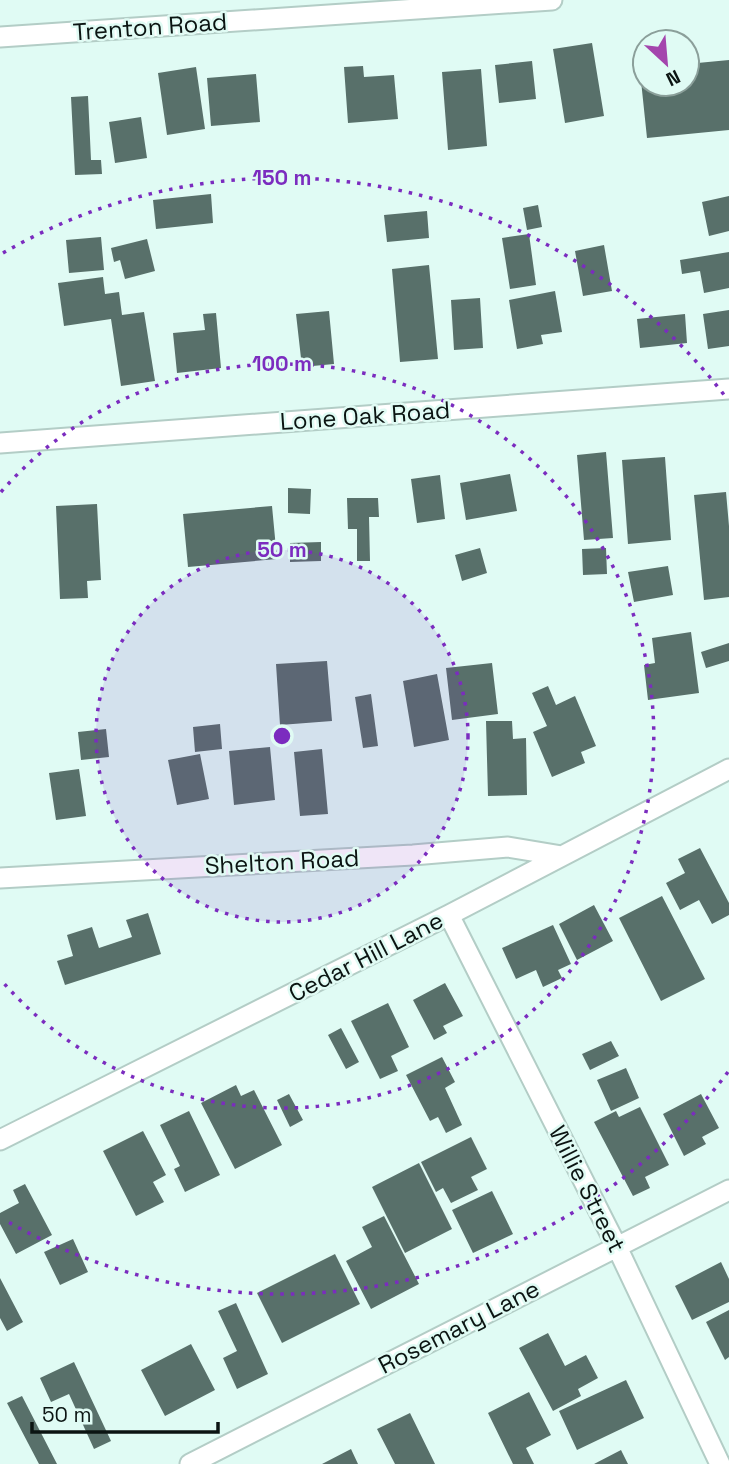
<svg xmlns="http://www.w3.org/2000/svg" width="729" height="1464" font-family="'Space Grotesk',sans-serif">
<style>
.building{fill:#58706a}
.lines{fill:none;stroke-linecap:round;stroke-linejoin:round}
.street-casing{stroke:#b3cdc6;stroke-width:23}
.street{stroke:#fff;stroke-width:19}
.ring{fill:none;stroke:#7b2cbf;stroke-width:3.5;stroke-dasharray:3.5 7}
.labels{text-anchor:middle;stroke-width:5;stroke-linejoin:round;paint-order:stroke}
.street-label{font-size:24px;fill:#0b1412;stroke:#e0fbf4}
.centre{fill:#7b2cbf;stroke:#e0fbf4;stroke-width:3.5}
.ring-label{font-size:21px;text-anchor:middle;font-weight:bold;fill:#7b2cbf;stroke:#e0fbf4;stroke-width:5;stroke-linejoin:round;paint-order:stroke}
</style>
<rect width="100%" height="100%" fill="#e0fbf4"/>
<path class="building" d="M592 43 604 116 565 123 553 49Z
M645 51V84H687V64L729 60V130L647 138 638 52Z
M532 61 536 99 499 103 495 65Z
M363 66 364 77 394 75 398 119 348 123 344 67Z
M196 67 205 129 167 135 158 73Z
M481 69 487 146 448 150 442 72Z
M256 74 260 122 211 126 207 78Z
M88 96 91 160H101L102 174 75 175 71 97Z
M141 117 147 158 115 163 109 122Z
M211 194 213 223 156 229 153 200Z
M729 196V231L709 236 702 202Z
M538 205 542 227 527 230 523 208Z
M427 211 429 238 387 242 384 215Z
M529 234 536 285 510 289 502 238Z
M101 237 104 270 69 273 66 240Z
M147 239 155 271 125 279 120 260 114 262 111 248Z
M604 245 612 291 583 296 575 251Z
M729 252V288L704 293 700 271 682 274 680 260Z
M429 265 438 359 400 362 392 269Z
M103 277 105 294 119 292 122 315 144 312 155 381 121 386 111 319 64 326 58 283Z
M555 291 562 332 541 335 543 344 517 349 509 300Z
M480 298 483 348 454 350 451 300Z
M729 310V346L708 349 703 314Z
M329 311 334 364 302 367 296 314Z
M216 313 221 368 177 373 173 333 205 330 203 314Z
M685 314 687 343 640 348 637 319Z
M606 452 613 538 584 540 577 455Z
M665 457 671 540 628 544 622 460Z
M510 474 517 511 466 520 460 483Z
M440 475 445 519 417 523 411 479Z
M288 488 311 489 310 514 288 513Z
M726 492 729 526V597L704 600 694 495Z
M347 498H378L379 517H369L370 561H357V529H348Z
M97 504 101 580 87 581 88 598 60 599 56 506Z
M272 506 277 559 188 567 183 514Z
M321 542V561L290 562V543Z
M480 548 487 573 462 581 455 555Z
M606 548 607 574 583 575 582 549Z
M668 566 673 595 634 602 628 572Z
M691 632 699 693 648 700 644 665 655 663 652 638Z
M729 643V661L706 668 701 652Z
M327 661 332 721 280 725 276 664Z
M492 663 498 714 452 720 446 668Z
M437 674 449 740 414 747 403 681Z
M548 686 556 705 575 696 596 746 581 752 585 763 552 777 533 732 547 726 532 693Z
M371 694 378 746 363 748 355 697Z
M486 721H512L513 739 526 738 527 795 488 796Z
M220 724 222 749 195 752 193 727Z
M106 729 109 757 81 760 78 732Z
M270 747 275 800 234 805 229 751Z
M322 749 328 814 300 816 294 752Z
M200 754 209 799 177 805 168 760Z
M79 769 86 816 56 820 49 773Z
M700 848 729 903V915L712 924 699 900 680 910 666 883 685 873 678 859Z
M662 896 705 979 661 1001 619 918Z
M594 905 613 941 577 960 559 924Z
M148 913 161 954 65 985 57 961 73 956 67 935 92 927 99 948 132 937 126 920Z
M553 925 571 964 558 970 562 978 543 987 536 970 516 979 502 948Z
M445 983 463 1016 443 1026 447 1033 434 1040 413 1000Z
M388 1003 409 1047 391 1056 398 1071 380 1079 351 1021Z
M341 1028 359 1062 346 1069 328 1035Z
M611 1041 619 1056 590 1070 582 1054Z
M442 1057 455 1082 445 1088 462 1125 446 1133 438 1117 430 1121 406 1075Z
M626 1068 639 1098 611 1111 597 1080Z
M236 1085 241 1096 254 1090 282 1145 235 1169 201 1103Z
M289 1094 303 1120 290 1127 277 1100Z
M701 1094 719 1128 702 1137 706 1144 684 1156 663 1114Z
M640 1107 669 1165 645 1177 650 1188 633 1196 594 1122 616 1111 619 1117Z
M189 1111 220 1175 185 1192 174 1169 180 1166 160 1125Z
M143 1131 166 1175 153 1182 164 1202 136 1216 103 1151Z
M471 1137 487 1169 471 1177 478 1190 451 1203 443 1188 436 1192 421 1162Z
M419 1163 452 1229 405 1253 372 1187Z
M25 1184 52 1235 16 1254 0 1224V1213L19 1203 13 1190Z
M492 1191 513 1234 473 1253 452 1210Z
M384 1216 419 1284 371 1309 346 1261 372 1247 362 1227Z
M73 1239 88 1272 60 1285 44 1252Z
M335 1254 360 1304 282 1343 257 1293Z
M721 1262 729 1279V1302L692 1320 675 1286Z
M0 1278 23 1322 7 1331 0 1318Z
M236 1303 268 1374 237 1389 223 1358 237 1351 218 1311Z
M729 1310V1357L725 1360 706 1322Z
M548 1333 565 1366 586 1355 598 1378 578 1389 581 1396 553 1411 519 1348Z
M191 1344 215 1390 165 1416 141 1370Z
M74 1362 111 1441 94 1449 69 1394 51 1402 40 1378Z
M626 1380 644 1418 577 1450 559 1411Z
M529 1392 551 1435 526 1448 534 1464H513L488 1413Z
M22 1396 57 1464H39L7 1403Z
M410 1413 435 1464H395L377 1429Z
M351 1449 358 1464H322Z
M621 1450 628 1464H594Z"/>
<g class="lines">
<g class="street-casing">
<path id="street" d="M0 37 552 0
M0 443 729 389
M0 878 413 855 508 847 562 856
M449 915 617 1247 720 1464
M0 1140 449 915 729 769
M190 1464 729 1190"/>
</g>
<use href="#street" class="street"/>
</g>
<circle cx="282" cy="736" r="186" fill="#7b2cbf" fill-opacity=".12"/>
<g class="ring">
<circle cx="282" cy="736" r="186"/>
<path d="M1 492A372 372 0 1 1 1 980"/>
<path d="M728 1072A558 558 0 0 1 3 1219M3 253A558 558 0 0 1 728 400"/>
</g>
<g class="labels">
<g class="street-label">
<text transform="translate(150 27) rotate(-4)" y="8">Trenton Road</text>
<text transform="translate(365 416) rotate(-4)" y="8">Lone Oak Road</text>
<text transform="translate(282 862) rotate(-3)" y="8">Shelton Road</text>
<text transform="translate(366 957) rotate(-27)" y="8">Cedar Hill Lane</text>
<text transform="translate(587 1189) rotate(63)" y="8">Willie Street</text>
<text transform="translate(459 1327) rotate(-27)" y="8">Rosemary Lane</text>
</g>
</g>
<circle cx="282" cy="736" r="10" class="centre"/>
<g class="ring-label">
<text x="282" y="185">150 m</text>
<text x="282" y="371">100 m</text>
<text x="282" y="557">50 m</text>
</g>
<g transform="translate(666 63) rotate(154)"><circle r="33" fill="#e0fbf4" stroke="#8b9f9a" stroke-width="2"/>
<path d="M0-5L12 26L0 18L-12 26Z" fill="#a445ad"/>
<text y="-10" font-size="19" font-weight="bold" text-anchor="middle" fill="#0b1412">N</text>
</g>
<path d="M32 1422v10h186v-10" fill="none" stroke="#0b1412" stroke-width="3.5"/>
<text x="42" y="1422" font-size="21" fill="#0b1412" stroke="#e0fbf4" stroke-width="5" paint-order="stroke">50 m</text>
</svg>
